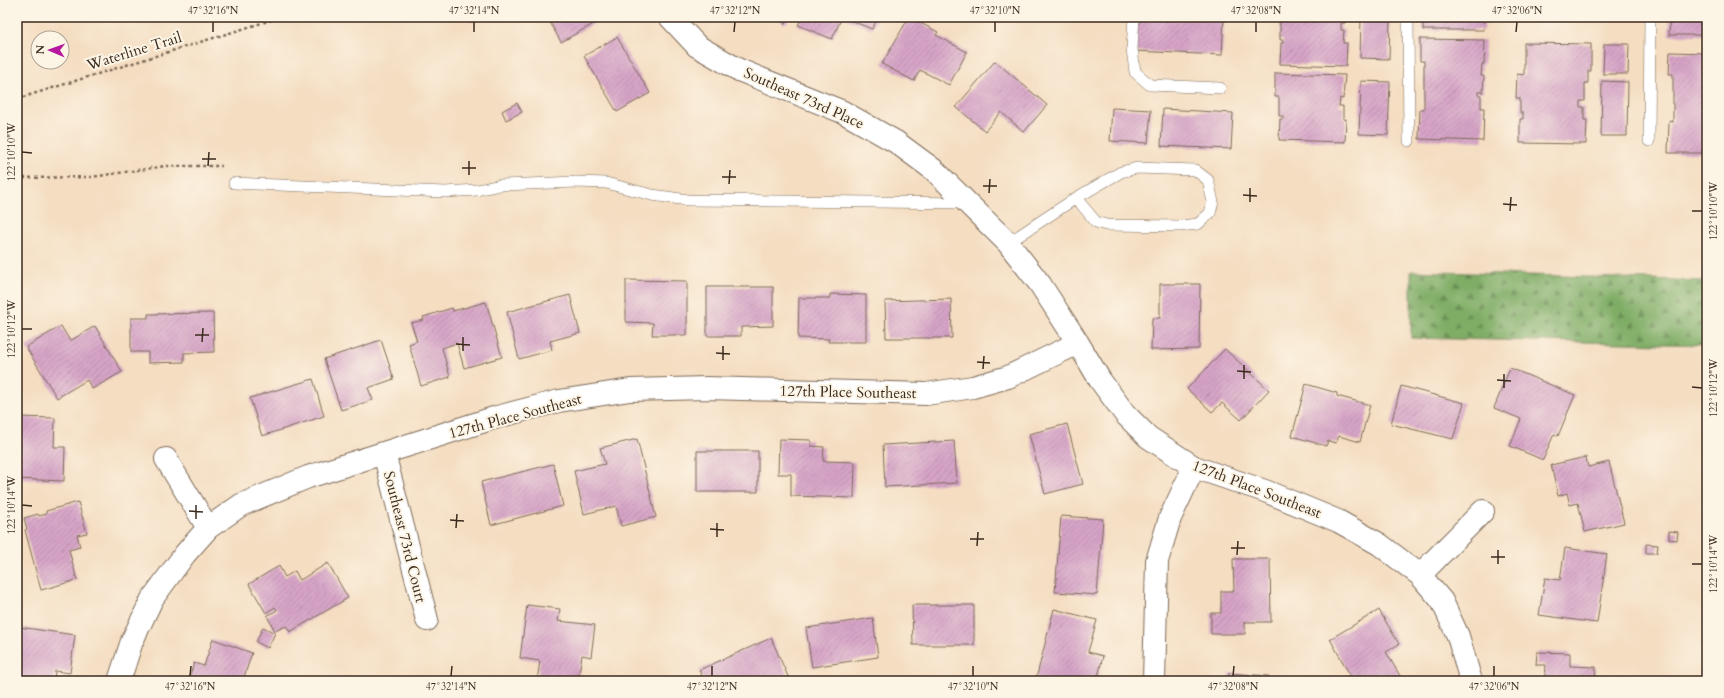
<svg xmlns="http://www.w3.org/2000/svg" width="1724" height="698" font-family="Cardo,serif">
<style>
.forest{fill:url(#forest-firs);stroke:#5d6c42}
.building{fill:url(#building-hatch)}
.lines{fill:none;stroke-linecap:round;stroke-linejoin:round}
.service-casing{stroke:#7c6957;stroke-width:12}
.minor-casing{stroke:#7c6957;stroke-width:24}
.path{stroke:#7c6957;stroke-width:2.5;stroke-dasharray:3 3;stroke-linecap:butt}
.service{stroke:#fff;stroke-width:11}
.minor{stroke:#fff;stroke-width:22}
.ticks{fill:none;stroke:#3b2a1e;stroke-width:1.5}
.labels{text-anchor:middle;stroke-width:4;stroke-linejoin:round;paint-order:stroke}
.street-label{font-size:15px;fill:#3b2a1e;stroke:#fcf5e5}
.neatline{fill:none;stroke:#3b2a1e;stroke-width:1.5}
.ticks-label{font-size:10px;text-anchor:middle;fill:#3b2a1e}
</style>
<defs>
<pattern id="forest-firs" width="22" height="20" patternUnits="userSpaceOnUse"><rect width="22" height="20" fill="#7fad66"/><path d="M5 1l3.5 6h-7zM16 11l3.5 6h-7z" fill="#698d53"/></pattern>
<pattern id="building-hatch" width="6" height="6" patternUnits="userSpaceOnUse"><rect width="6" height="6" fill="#d7a4c8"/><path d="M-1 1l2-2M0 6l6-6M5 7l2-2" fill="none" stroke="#b086a2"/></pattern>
</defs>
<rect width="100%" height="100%" fill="#fcf5e5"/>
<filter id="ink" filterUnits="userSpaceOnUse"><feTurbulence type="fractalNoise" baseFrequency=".025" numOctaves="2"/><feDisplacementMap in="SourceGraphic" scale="8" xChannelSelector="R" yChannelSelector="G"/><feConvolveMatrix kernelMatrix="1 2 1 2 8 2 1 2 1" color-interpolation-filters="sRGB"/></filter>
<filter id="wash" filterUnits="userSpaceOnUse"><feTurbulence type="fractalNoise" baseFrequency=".012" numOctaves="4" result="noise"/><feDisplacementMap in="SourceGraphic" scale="16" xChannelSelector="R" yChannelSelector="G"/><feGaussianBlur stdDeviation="0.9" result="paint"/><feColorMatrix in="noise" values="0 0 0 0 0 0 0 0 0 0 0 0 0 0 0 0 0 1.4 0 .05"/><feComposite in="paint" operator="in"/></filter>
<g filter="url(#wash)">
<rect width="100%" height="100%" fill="#f4ddc1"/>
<path class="forest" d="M1411 271 1707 281V345L1411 338Z"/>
<g id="blocks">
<path class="building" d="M469 17H478L479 20 470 22Z
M547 17H603L604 18 561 42Z
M776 17H788L790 18 785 24Z
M802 17H842L832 39 798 25Z
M842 17H878L872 29Z
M909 17 938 32 936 35 967 52 949 85 920 70 914 81 882 64Z
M1136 17H1224L1222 55 1134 51Z
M1276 17H1345V23H1341V30H1344L1343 43H1347L1346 66 1280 64 1281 43H1283V40H1280V21H1276Z
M1361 17H1390L1389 59 1360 58Z
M1423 17H1485L1484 30H1423Z
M1670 17H1707V35H1669Z
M617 37 650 93 617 112 584 56Z
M1420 39 1485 40 1484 64H1482L1481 76H1484L1483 92H1478V95H1481V108H1484L1483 141 1419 139 1420 109H1424V61H1420Z
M1524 43 1591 44V71H1588V83H1585V101H1580V107H1584V120H1587L1586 144 1520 143V119H1523V113H1520V98H1516L1517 74 1524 75Z
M1604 44H1629L1628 74H1603Z
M1670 52 1707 53V153H1668L1669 121 1673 122V74H1669Z
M995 61 1047 105 1024 132 1001 112 985 131 956 107Z
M1275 73 1345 75 1343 99 1340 98 1339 106H1343V119H1346L1345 142 1279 140 1280 119H1283V116H1279V97H1275Z
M1361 81 1390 82 1388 135 1359 134Z
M1602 81 1628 82 1627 136H1601Z
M517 103 522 112 506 120 502 111Z
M1112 108 1151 110 1148 143 1110 141Z
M1163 109 1233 113 1231 149 1161 146Z
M626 280 687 281V335H652L653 323 626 322Z
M1160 284H1200L1199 349 1151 350 1152 318H1160Z
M707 287H773V326L741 327V336H707Z
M830 294 866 295V342H828L829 339 798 338 799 298H830Z
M570 295 580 333 550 341 552 350 519 359 507 312Z
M951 299 952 338H886L885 301Z
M486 302 502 357 464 368 457 343 442 348 450 377 421 386 409 344 417 341 411 323 424 320 423 317 452 308 453 311Z
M213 313 214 352 184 353V362L148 363V352H131V318H148V314Z
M61 326 70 341 95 326 122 372 92 389 87 380 57 398 26 347Z
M381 340 394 379 368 388 373 400 341 410 324 359Z
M1225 349 1269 390 1241 420 1222 403 1212 412 1187 389Z
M1510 368 1575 395 1558 436 1554 434 1543 460 1510 446 1521 419 1494 408Z
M313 379 324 416 262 436 250 398Z
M1306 384 1337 393V396L1370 405 1360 442 1339 436 1336 443 1328 441 1326 446 1292 436Z
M1401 386 1464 403 1453 439 1391 424Z
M17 417 55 418 54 447H65L64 481 17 479Z
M1067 424 1083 484 1045 494 1029 434Z
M637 439 656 517 621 526 616 506 584 514 574 471 605 464 600 448Z
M779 439 811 440V446L824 447 823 461 855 462 854 498 791 496V474H778Z
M954 441 957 483 885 487 883 445Z
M697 451H758V492H697Z
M1586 457 1588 467 1609 462 1624 523 1585 532 1578 503 1570 505 1567 493 1558 496 1551 465Z
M553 464 563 506 491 525 481 482Z
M78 502 87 533 77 535 80 547 69 550 77 580 41 590 25 530 27 529 24 518 38 514 39 516 46 514V511Z
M1061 516 1103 519 1097 595 1055 592Z
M1669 531 1678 532 1677 540 1669 539Z
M1646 544 1658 545 1657 553H1646Z
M1565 548 1607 554 1597 623 1539 615 1545 578 1560 580Z
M1233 559H1270L1271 622H1245V634H1211V613H1221V591H1234Z
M328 563 348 598 290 632 286 626 275 631 267 616 277 610 275 607 266 613 249 584 279 566 285 577 295 571 300 580Z
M527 605 560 609 558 621 595 625 591 657 582 655 578 681H537L540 661 520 658Z
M912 605H974V645H913Z
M1054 609 1097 620 1088 652 1103 656 1097 681H1044L1036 679Z
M1379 610 1399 644 1386 652 1403 681H1339L1350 675 1330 639Z
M873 618 878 657 812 667 806 628Z
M19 627 75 635 70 673 55 671 54 681H17V641Z
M263 627 275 633 268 648 256 642Z
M771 638 790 681H704L699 670Z
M213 639 252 653 243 680 245 681H188L194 663 204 666Z
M1537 652 1570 653V666L1596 667 1595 681H1545L1546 665H1536Z
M1229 673 1269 676 1268 681H1228Z"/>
</g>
</g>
<g filter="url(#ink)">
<use href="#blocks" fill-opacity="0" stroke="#7c6957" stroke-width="1"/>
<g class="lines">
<g class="service-casing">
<path id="service" d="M1134 17 1132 49 1135 72 1150 85 1220 88
M1408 17 1409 141
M1649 141 1650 17
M234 183 445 192 477 190 500 185 576 182 606 183 652 195 688 200 967 203
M1008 243 1076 198 1121 172 1137 168 1195 170 1208 180 1213 202 1210 213 1198 224 1180 226 1106 225 1096 222 1076 198"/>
</g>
<g class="minor-casing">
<path id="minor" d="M670 17 697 46 739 70 843 112 896 142 934 170 1008 243 1040 284 1078 343
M384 453 427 620
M166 459 208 528
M1420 575 1483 511
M119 681 132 641 152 599 185 554 208 528 241 505 308 477 497 417 559 401 630 390 707 388 926 394 973 387 1008 377 1078 343 1100 380 1125 414 1148 437 1194 467 1265 491 1338 521 1379 544 1420 575 1442 601 1458 636 1471 681
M1154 681 1157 561 1170 518 1194 467"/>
</g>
<path class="path" d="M17 99 281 17
M17 178 92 177 165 166H222"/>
<use href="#service" class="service"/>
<use href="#minor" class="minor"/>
</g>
</g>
<path class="ticks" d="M213 32V22M474 32V22M734 32 735 22M995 32V22M1256 32V22M1516 32 1517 22M22 152 32 153M202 159H216M208 166 209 152M462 168H476M469 175V161M722 177H736M729 184 730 170M983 186H997M989 193 990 179M1243 195 1257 196M1250 202V188M1503 204 1517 205M1510 211 1511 197M1692 211H1702M22 329H32M195 335H209M202 342 203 328M456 344 470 345M463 351V337M716 353 730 354M723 360V346M977 362 990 363M983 369 984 356M1237 371 1251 372M1244 379V365M1497 380 1511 381M1692 387 1702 388M1504 388V374M22 505 32 506M189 511 203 512M196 519V505M450 520 464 521M456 528 457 514M710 529 724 530M717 537V523M970 539H984M977 546 978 532M1231 548H1245M1237 555 1238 541M1491 557H1505M1498 564V550M1692 564H1702M190 676 191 666M451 676 452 666M712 676V666M973 676V666M1233 676 1234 666M1494 676V666"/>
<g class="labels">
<g class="street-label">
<text transform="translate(134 51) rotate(-17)" y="5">Waterline Trail</text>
<text transform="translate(804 98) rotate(24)" y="5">Southeast 73rd Place</text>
<text transform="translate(848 392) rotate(1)" y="5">127th Place Southeast</text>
<text transform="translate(515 416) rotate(-15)" y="5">127th Place Southeast</text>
<text transform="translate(1257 489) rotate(21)" y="5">127th Place Southeast</text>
<text transform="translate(405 537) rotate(76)" y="5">Southeast 73rd Court</text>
</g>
</g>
<rect width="1724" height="698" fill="none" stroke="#fcf5e5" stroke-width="44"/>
<g transform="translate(50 50) rotate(272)"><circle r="19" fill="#fcf5e5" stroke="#afa495"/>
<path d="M0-3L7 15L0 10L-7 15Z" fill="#b5179e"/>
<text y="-6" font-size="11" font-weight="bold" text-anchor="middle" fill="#3b2a1e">N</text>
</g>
<rect x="22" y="22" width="1680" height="654" class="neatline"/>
<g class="ticks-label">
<text x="213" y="14">47°32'16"N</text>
<text x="474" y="14">47°32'14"N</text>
<text x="735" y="14">47°32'12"N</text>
<text x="995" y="14">47°32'10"N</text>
<text x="1256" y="14">47°32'08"N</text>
<text x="1517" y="14">47°32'06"N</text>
<text transform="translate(11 152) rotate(-90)" y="4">122°10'10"W</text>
<text transform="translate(1713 211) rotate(-90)" y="4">122°10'10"W</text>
<text transform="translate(11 329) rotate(-90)" y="4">122°10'12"W</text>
<text transform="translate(1713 388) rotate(-90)" y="4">122°10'12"W</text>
<text transform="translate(11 505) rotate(-90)" y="4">122°10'14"W</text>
<text transform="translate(1713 564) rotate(-90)" y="4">122°10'14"W</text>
<text x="190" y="690">47°32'16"N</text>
<text x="451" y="690">47°32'14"N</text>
<text x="712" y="690">47°32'12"N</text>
<text x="973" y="690">47°32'10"N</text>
<text x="1233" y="690">47°32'08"N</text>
<text x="1494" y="690">47°32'06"N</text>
</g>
</svg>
